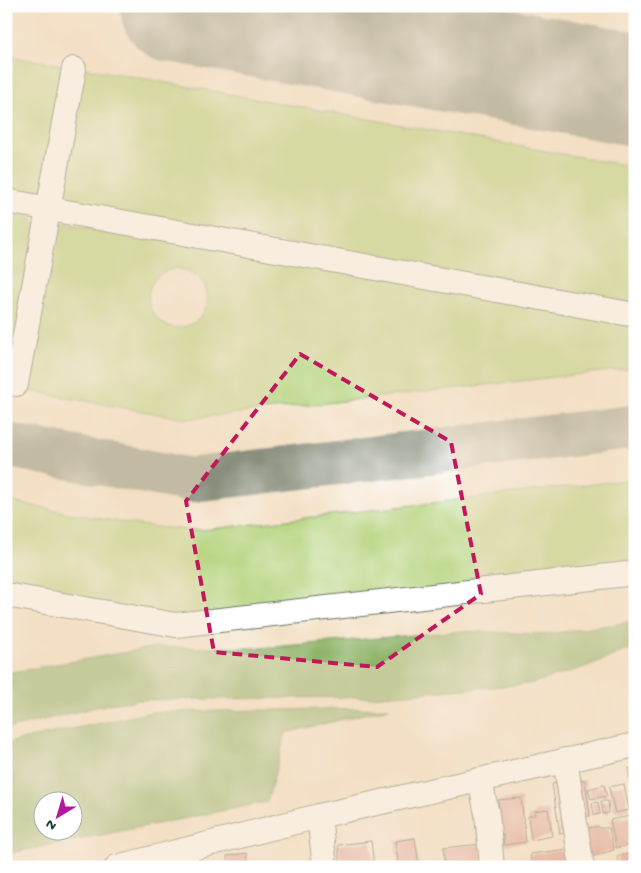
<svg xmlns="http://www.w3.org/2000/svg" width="641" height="873" font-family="'Gochi Hand',sans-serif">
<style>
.green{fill:#b3d279;stroke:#698856;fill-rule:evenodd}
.forest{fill:#8eb469;stroke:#56784e;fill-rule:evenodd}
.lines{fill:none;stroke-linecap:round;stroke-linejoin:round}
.taxiway{stroke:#898e7c;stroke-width:45}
.runway{stroke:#898e7c;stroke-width:114}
.building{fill:#d98f84}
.minor-casing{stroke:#697666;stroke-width:26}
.minor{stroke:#fff;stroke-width:24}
.marked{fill:none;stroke:#c2185b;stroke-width:4;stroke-dasharray:10 6;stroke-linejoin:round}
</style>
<rect width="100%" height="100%" fill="#fff"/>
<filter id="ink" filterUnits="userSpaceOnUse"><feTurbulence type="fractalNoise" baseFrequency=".02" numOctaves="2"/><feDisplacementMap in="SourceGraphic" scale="10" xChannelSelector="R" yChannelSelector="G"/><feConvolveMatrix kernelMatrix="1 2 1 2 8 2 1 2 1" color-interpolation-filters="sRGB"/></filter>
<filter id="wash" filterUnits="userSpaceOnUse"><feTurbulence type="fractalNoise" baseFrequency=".0096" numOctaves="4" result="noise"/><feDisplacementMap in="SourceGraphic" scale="20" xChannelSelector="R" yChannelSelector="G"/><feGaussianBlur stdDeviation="1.12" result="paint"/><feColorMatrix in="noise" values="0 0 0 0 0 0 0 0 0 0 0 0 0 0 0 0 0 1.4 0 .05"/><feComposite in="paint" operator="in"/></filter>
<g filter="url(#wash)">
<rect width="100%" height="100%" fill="#f3dfc3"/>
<path class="green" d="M6 56 70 66 47 183C35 198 25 199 6 199Z
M79 67 635 167V303L66 204 60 193Z
M6 208 25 213 35 224 6 384Z
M64 223 635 320V368L186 419 19 389 55 230ZM176 268C195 270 213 285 206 307 204 315 198 321 191 324 152 343 126 279 176 268Z
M635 479V566L176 619 6 586V501C71 512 136 529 202 530Z"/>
<path class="forest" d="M635 621V647L580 669 529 684 369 697 139 700 109 704 6 729V673L155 647 260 648 461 631 548 634Z
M389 708 286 733 267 802 6 854V743L152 712ZM42 800H72V830H42Z"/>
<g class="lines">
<path class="taxiway" d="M6 445 190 480 635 427"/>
<path class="runway" d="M177 6 635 89"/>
</g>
<g id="blocks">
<path class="building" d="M635 768V798L634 799 628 769Z
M585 780 590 816 580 817 575 781Z
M565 782 573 832 560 834 552 784Z
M624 784 629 810 615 813 609 787Z
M604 785 607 796 591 799 588 789Z
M521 798 526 842 504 845 503 834H499L496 807H499L498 800Z
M601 801H608L609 813 603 814Z
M598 802 600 814 594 815 592 803Z
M548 809 552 836 531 840 528 816 535 815 534 811Z
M630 816 635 844 616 848 610 820Z
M598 826 599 828H609L614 850 587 858 584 829Z
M415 838 419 865 399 867 395 841Z
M371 841 374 866 340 867 338 845Z
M481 844 483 862 445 866 443 848Z
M575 848 578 867H532L530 854Z
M247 853 249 867H228L227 856Z
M635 853V866L619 867 617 856Z"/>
</g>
</g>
<g filter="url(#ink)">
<use href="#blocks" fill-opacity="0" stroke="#697666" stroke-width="1"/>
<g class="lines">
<g class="minor-casing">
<path id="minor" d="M6 201 635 315
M16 384 74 69
M6 595 176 625 635 573
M565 760 582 867
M480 780 487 814 492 867
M319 816 325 867
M117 867 319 816 635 745"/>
</g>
<use href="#minor" class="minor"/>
</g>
</g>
<path d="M0 0H641V873H0ZM300 354 451 442 481 594 377 667 214 652 186 501Z" fill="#f3dfc3" fill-opacity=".55" fill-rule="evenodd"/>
<path class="marked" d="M300 354 451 442 481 594 377 667 214 652 186 501Z"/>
<rect width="641" height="873" fill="none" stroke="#fff" stroke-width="25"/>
<g transform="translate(58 816) rotate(218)"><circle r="24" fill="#ffffff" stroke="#a5b1ae"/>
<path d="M0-4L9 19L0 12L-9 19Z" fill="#b5179e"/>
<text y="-8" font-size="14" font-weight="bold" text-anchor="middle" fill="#1f3d34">N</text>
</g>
</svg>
